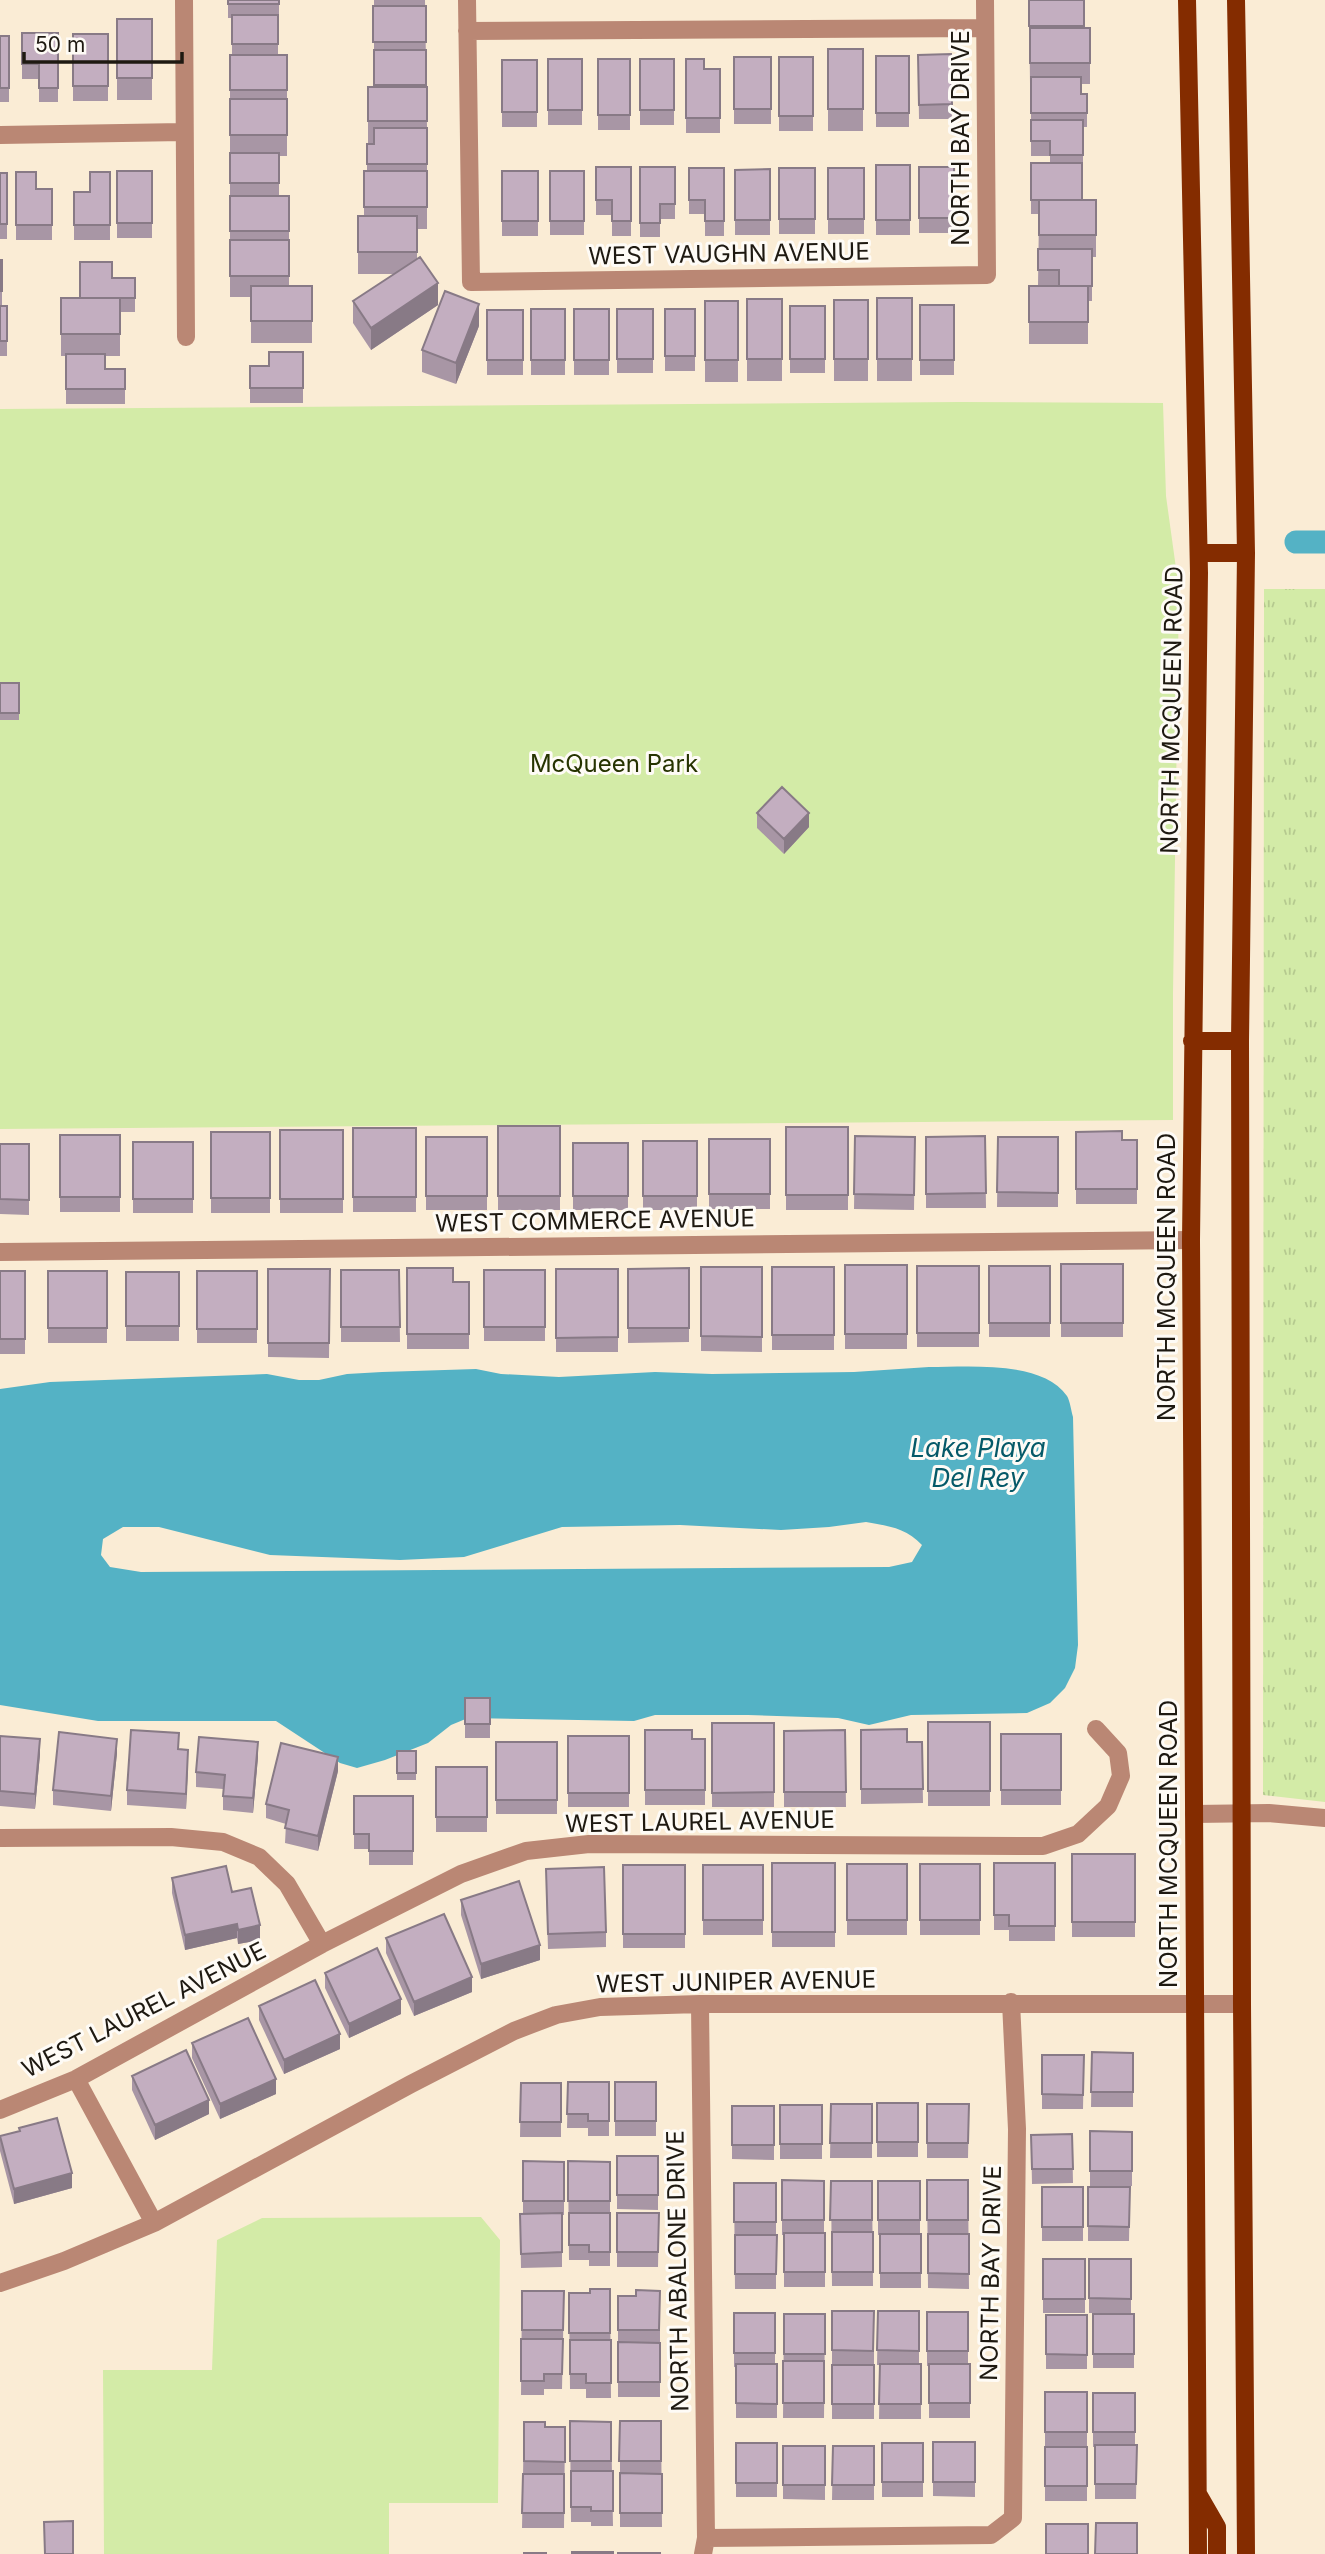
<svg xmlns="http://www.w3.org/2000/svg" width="1325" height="2554" font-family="Inter,sans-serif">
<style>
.grass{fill:url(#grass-tufts)}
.green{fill:#d3eba7}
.water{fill:#54b2c5;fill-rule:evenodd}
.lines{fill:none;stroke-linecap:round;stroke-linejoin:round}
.canal{stroke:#54b2c5;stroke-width:23}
.minor{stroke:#ba8774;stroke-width:18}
.major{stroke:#842c00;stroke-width:18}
.wall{fill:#a896a5}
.shaded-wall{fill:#887a86}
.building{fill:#c3aec0;stroke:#887a86;stroke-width:2}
.labels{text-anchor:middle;stroke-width:6;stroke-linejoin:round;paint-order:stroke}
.street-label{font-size:24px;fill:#1e1911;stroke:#fefbf6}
.park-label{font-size:24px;fill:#263300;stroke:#fefbf6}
.water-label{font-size:26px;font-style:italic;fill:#055968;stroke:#fefbf6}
</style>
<defs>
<pattern id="grass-tufts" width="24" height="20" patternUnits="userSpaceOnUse" patternTransform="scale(1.75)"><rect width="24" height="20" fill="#d3eba7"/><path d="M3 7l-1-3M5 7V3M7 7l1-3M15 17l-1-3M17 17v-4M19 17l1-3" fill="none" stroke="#b5c98f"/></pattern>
</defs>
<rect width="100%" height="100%" fill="#faecd5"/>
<path class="grass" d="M1264 589H1325V1802L1263 1795Z"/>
<path class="green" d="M960 402 1163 403 1166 496 1179 590 1173 994V1120L0 1129V409Z
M481 2217 500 2240 498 2503H389V2554H104L103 2370H212L217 2240 262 2218Z"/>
<path class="water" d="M929 1367C968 1367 1042 1360 1067 1396 1070 1401 1071 1410 1073 1417L1078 1645 1075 1668 1065 1688 1050 1703 1027 1713 911 1715 869 1725 838 1718 748 1715H655L634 1721 468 1718 451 1725 428 1743 385 1760 357 1768 340 1763 276 1721H98L0 1705V1389L50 1382 267 1374 299 1380H319L347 1374 382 1372 476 1369 501 1374 559 1377 655 1372 712 1374 854 1372ZM866 1522C889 1526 906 1528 922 1545L912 1562 889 1567 141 1572 110 1567 101 1555 103 1539 123 1527H159L270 1555 400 1560 464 1557 562 1527 680 1525 781 1530 829 1527Z"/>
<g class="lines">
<path class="canal" d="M1296 542H1325"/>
<path class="minor" d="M184 0 186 337
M467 0 471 282 987 275 985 0
M467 31 985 28
M0 135 183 132
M0 1252 1191 1240
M1194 1814 1269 1813 1325 1818
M0 1838 171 1837 223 1842 259 1857 287 1884 322 1944
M700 2004 706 2538 703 2554
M76 2079 154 2223
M0 2110 76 2079 322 1944 461 1874 526 1851 589 1844 1043 1846 1078 1834 1108 1806 1121 1776 1118 1753 1096 1729
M0 2283 64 2261 154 2223 411 2084 514 2031 556 2015 600 2007 700 2004H1242
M706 2538 991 2535 1013 2518 1017 2129 1011 2002"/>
<path class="major" d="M1187 0 1199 573 1191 1240 1198 2554
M1236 0 1246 553 1240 1041 1242 2004 1246 2554
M1199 553H1246
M1192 1041H1240
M1198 2494 1217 2527V2554"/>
</g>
<path class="wall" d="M228 0H279V18H278V55H287V156H279V196H289V286H312V343H251V297H230V55H232V18H228Z
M374 0H425L427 128V229H417V258L438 305 371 350 353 323V301L394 274H358V216H364V171H367V144H374V143H368V87H374Z
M1029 0H1084V28H1090V84H1081V94H1087V127H1083V170H1082V200H1096V257H1092V301H1088V344H1029V286H1059V285H1038L1039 214H1031V163H1050V156H1031V84H1030Z
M117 19H152V100H117Z
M22 33H58V102H39V79H22Z
M73 34H108V101H73Z
M0 36H9V102H0Z
M828 49H863V131H828Z
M951 54 952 119H919L918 55Z
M876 56H909V127H876Z
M734 57H771V124H734Z
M779 57H813V131H779Z
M548 59H582V125H548Z
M598 59H630V130H598Z
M640 59H674V125H640Z
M686 59 704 69H720V133H686Z
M502 60H537V127H502Z
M876 165H910V235H876Z
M596 167H631V236H612V215H596Z
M640 167H675V219H660V237H640Z
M919 167H954V233H919Z
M689 168H724V236H705V214H689Z
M779 168H815V234H779Z
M828 168H864V234H828Z
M770 169V235H735V170Z
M117 171H152V238H117Z
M502 171H538V236H502Z
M550 171H584V235H550Z
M16 172 36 189H52V240H16Z
M110 172V240H74V192H90Z
M0 173H7V239H0Z
M0 260H2V306H7V356H0Z
M112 278H135V312H120V356H105V369H125V404H66V356H61V298H80Z
M877 298H912V381H877Z
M747 299H782V381H747Z
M834 300H868V381H834Z
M705 301H738V382H705Z
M920 305H954V375H920Z
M790 306H825V373H790Z
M531 309H565V375H531Z
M574 309H609V375H574Z
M617 309H653V373H617Z
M665 309H695V371H665Z
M487 310H523V375H487Z
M479 326 456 384 422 372V350Z
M303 352V403H250V366H269Z
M0 683H19V720H0Z
M757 813 809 827 784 854 757 828Z
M498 1126H560V1210H498Z
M786 1127H848V1210H786Z
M353 1128H416V1212H353Z
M280 1130H343V1213H280Z
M211 1132H270V1213H211Z
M1076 1132 1122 1140H1137V1204H1076Z
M60 1135H120V1212H60Z
M855 1136 915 1137 914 1210 854 1209Z
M985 1136 986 1208H926V1137Z
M426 1137H487V1210H426Z
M998 1137H1058V1207H997Z
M709 1139H770V1209H709Z
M643 1141H697V1210H643Z
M133 1142H193V1213H133Z
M573 1143H628V1210H573Z
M0 1144H29V1215L0 1214Z
M1061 1264H1123V1337H1061Z
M845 1265H907V1349H845Z
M917 1266H979V1347H917Z
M989 1266H1050V1337H989Z
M701 1267H762V1352L701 1351Z
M772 1267H834V1350H772Z
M407 1268 453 1282H469V1349H407Z
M689 1268V1342L628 1343V1269Z
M268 1269H330L329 1358 268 1357Z
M556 1269H618V1352H556Z
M341 1270H399L400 1342H341Z
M484 1270H545V1341H484Z
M0 1271H25V1354H0Z
M48 1271H107V1343H48Z
M197 1271H257V1343H197Z
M126 1272H179V1341H126Z
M465 1698H490V1738H465Z
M928 1722H990V1806H928Z
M712 1723H774V1807H712Z
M645 1730 692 1739H705V1805H645Z
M845 1730 846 1807H784V1731Z
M861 1730 907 1742H922L923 1803 861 1804Z
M1001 1734H1061V1805H1001Z
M0 1736 40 1754 35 1809 0 1806Z
M568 1736H629V1807H568Z
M496 1742H557V1814H496Z
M178 1749 188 1764 186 1809 127 1805V1790Z
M397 1751H416V1780H397Z
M117 1753 111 1811 53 1805V1790Z
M258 1757 253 1813 223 1810V1789L196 1787V1772Z
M436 1767H487V1832H436Z
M338 1771 318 1851 285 1843 286 1824 266 1818V1804Z
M354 1796H413V1865H369V1849H354Z
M1072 1854H1135V1937H1072Z
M772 1863H835V1947H772Z
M994 1863H1055V1941H1009V1930H994Z
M847 1864H907V1935H847Z
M920 1864H980V1935H920Z
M623 1865H685V1948H623Z
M703 1865H763V1935H703Z
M172 1878 260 1940 238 1944 237 1938 185 1950 172 1893Z
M546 1884 606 1932V1947L548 1949Z
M461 1900 540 1960 481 1979 461 1915Z
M386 1938 472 1992 414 2016 386 1953Z
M325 1973 401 2014 349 2038 325 1988Z
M259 2006 340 2049 284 2074 259 2020Z
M192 2043 276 2094 220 2119 192 2058Z
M1092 2052 1133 2053V2107H1091Z
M1042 2055H1084L1083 2109H1042Z
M132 2076 209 2114 155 2140 132 2090Z
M568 2082H609V2136H588V2128H567Z
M615 2082H656V2136H615Z
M521 2083H561V2137H520Z
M877 2103H918V2157H877Z
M831 2104H872V2158H830Z
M927 2104H969L968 2158H927Z
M780 2105H822V2159H780Z
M732 2106H774V2160L732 2159Z
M19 2128 72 2188 14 2204 0 2151V2136L19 2131Z
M1090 2131 1132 2132V2186H1090Z
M1072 2134 1073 2183 1032 2184 1031 2135Z
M617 2156H658V2210L617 2209Z
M523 2161 564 2162V2215H562V2267L521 2268 520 2214H523Z
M568 2161 610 2162V2266H589V2260H569Z
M782 2180 824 2181V2233H825V2287H784V2235H782Z
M927 2180H968L969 2289 928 2288Z
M831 2181H872L873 2286H832Z
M878 2181H920V2234H921V2288H880V2235H878Z
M734 2183H776V2289H735Z
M1042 2187H1083V2241H1042Z
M1088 2187H1130L1129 2241H1088Z
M617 2213H659L658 2267H617Z
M1043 2259H1085V2313H1043Z
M1089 2259H1131V2313H1089Z
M610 2289 611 2398H586V2389H570L569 2293H590Z
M522 2291H564L562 2389H544V2395H521Z
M660 2291V2397H618V2296H636Z
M832 2311H874V2419H832Z
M878 2311H919V2364H921V2419H879L880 2365H877Z
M927 2312H968V2364H970V2418H929V2366H927Z
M734 2313H775V2364H777V2418H736V2367H734Z
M784 2314H825L824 2418H783Z
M1093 2314H1134V2368H1093Z
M1046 2315H1087V2369H1046Z
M1045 2392H1087V2447L1045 2446Z
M1093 2393H1135V2445H1137L1136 2499H1095V2447H1093Z
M570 2421 611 2422 613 2526H591V2522H571Z
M620 2421H661L662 2527H620Z
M524 2422 545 2427H565L564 2528H522Z
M933 2442H975V2497L933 2496Z
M736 2443H777V2497H736Z
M882 2443H923V2497H882Z
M783 2446H825V2500L783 2499Z
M833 2446H874V2500H832Z
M1045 2447H1087V2501H1045Z"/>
<path class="shaded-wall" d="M438 283V305L371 350V328Z
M479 304V326L456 384V363Z
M809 813V827L784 854V839Z
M40 1739V1754L35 1809V1794Z
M117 1739V1753L111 1811V1796Z
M258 1742V1757L253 1813V1798Z
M188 1750V1764L186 1809V1794Z
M338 1757V1771L318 1851V1836Z
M237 1924V1938L185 1950V1935Z
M260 1925V1940L238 1944V1930Z
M540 1945V1960L481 1979V1964Z
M472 1977V1992L414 2016V2002Z
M401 1999V2014L349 2038V2024Z
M340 2034V2049L284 2074V2060Z
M276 2079V2094L220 2119V2104Z
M209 2100V2114L155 2140V2125Z
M72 2173V2188L14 2204V2189Z"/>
<path class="building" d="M228 0H279V4H228Z
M1029 0H1084V26H1029Z
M373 6H426V42H373Z
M232 15H278V44H232Z
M117 19H152V78H117Z
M1030 28H1090V63H1030Z
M22 33H58V88H39V64H22Z
M73 34H108V86H73Z
M0 36H9V88H0Z
M828 49H863V109H828Z
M374 50H426V85H374Z
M951 54 952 104 919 105 918 55Z
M230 55H287V90H230Z
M876 56H909V113H876Z
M734 57H771V109H734Z
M779 57H813V116H779Z
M548 59H582V110H548Z
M598 59H630V115H598Z
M640 59H674V110H640Z
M686 59H704V69H720V118H686Z
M502 60H537V112H502Z
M1031 77H1081V94H1087V113H1031Z
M368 87H427V121H368Z
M230 99H287V135H230Z
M1031 120H1083V155H1050V141H1031Z
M374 128H427V164H367V144H374Z
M230 153H279V183H230Z
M1031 163H1082V200H1031Z
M876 165H910V220H876Z
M596 167H631V221H612V200H596Z
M640 167H675V204H660V223H640Z
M919 167H954V218H919Z
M689 168H724V221H705V200H689Z
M779 168H815V219H779Z
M828 168H864V219H828Z
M770 169V220H735V170Z
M117 171H152V223H117Z
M364 171H427V207H364Z
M502 171H538V221H502Z
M550 171H584V221H550Z
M16 172H36V189H52V225H16Z
M90 172H110V225H74V192H90Z
M0 173H7V224H0Z
M230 196H289V231H230Z
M1039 200H1096V235H1039Z
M358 216H417V252H358Z
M230 240H289V276H230Z
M1038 249H1092V286H1059V270H1038Z
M420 257 438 283 371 328 353 301Z
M0 260H2V291H0Z
M80 262H112V278H135V298H80Z
M251 286H312V321H251Z
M1029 286H1088V322H1029Z
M445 291 479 304 456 363 422 350Z
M61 298H120V334H61Z
M877 298H912V359H877Z
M747 299H782V359H747Z
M834 300H868V359H834Z
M705 301H738V360H705Z
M920 305H954V360H920Z
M0 306H7V341H0Z
M790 306H825V359H790Z
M531 309H565V360H531Z
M574 309H609V360H574Z
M617 309H653V359H617Z
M665 309H695V356H665Z
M487 310H523V360H487Z
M269 352H303V388H250V366H269Z
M66 354H105V369H125V389H66Z
M0 683H19V713H0Z
M782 787 809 813 784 839 757 813Z
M498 1126H560V1196H498Z
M786 1127H848V1195H786Z
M353 1128H416V1197H353Z
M280 1130H343V1199H280Z
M1122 1131V1140H1137V1189H1076V1132Z
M211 1132H270V1198H211Z
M60 1135H120V1197H60Z
M855 1136 915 1137 914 1195 854 1194Z
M985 1136 986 1193 926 1194V1137Z
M426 1137H487V1196H426Z
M998 1137H1058V1193L997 1192Z
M709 1139H770V1194H709Z
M643 1141H697V1196H643Z
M133 1142H193V1199H133Z
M573 1143H628V1196H573Z
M0 1144H29V1200L0 1199Z
M1061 1264H1123V1323H1061Z
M845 1265H907V1334H845Z
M917 1266H979V1333H917Z
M989 1266H1050V1323H989Z
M701 1267H762V1337L701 1336Z
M772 1267H834V1335H772Z
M407 1268H453V1282H469V1334H407Z
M689 1268V1328H628V1269Z
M268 1269H330L329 1343H268Z
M556 1269H618V1337L556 1338Z
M341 1270H399L400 1327H341Z
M484 1270H545V1327H484Z
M0 1271H25V1339H0Z
M48 1271H107V1328H48Z
M197 1271H257V1329H197Z
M126 1272H179V1326H126Z
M465 1698H490V1724H465Z
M928 1722H990V1791H928Z
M712 1723H774V1792L712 1793Z
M907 1729V1742H922L923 1789H861V1730Z
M131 1730 179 1733 178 1749 188 1750 186 1794 127 1790Z
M645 1730H692V1739H705V1790H645Z
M845 1730 846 1792H784V1731Z
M59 1732 117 1739 111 1796 53 1790Z
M1001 1734H1061V1790H1001Z
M0 1736 40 1739 35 1794 0 1791Z
M568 1736H629V1793H568Z
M199 1737 258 1742 253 1798 223 1796 225 1775 196 1772Z
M496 1742H557V1800H496Z
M281 1743 338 1757 318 1836 285 1828 289 1810 266 1804Z
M397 1751H416V1773H397Z
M436 1767H487V1817H436Z
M354 1796H413V1851H369V1834H354Z
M1072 1854H1135V1922H1072Z
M772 1863H835V1932H772Z
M994 1863H1055V1926H1009V1915H994Z
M847 1864H907V1920H847Z
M920 1864H980V1920H920Z
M623 1865H685V1934H623Z
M703 1865H763V1920H703Z
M226 1866 232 1892 251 1888 260 1925 238 1930 237 1924 185 1935 172 1878Z
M604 1867 606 1932 548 1934 546 1869Z
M519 1881 540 1945 481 1964 461 1900Z
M444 1914 472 1977 414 2002 386 1938Z
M377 1948 401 1999 349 2024 325 1973Z
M315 1980 340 2034 284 2060 259 2006Z
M248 2018 276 2079 220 2104 192 2043Z
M186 2050 209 2100 155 2125 132 2076Z
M1092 2052 1133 2053V2092H1091Z
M1042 2055H1084L1083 2095 1042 2094Z
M568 2082H609V2121H588V2114H567Z
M615 2082H656V2121H615Z
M521 2083H561V2122H520Z
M877 2103H918V2142H877Z
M831 2104H872V2143H830Z
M927 2104H969L968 2143H927Z
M780 2105H822V2144H780Z
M732 2106H774V2145H732Z
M57 2118 72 2173 14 2189 0 2136 20 2131 19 2128Z
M1090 2131 1132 2132V2171H1090Z
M1072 2134 1073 2169H1032L1031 2135Z
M617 2156H658V2195H617Z
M523 2161 564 2162V2201H523Z
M568 2161 610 2162V2201H568Z
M782 2180 824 2181V2220H782Z
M927 2180H968V2220H927Z
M831 2181H872V2220H830Z
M878 2181H920V2220H878Z
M734 2183H776V2222H734Z
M1042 2187H1083V2227H1042Z
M1088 2187H1130L1129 2227 1088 2226Z
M562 2213V2252L521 2254 520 2214Z
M569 2213H610V2252H589V2245H569Z
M617 2213H659L658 2252H617Z
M832 2232H873V2272H832Z
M784 2233H825V2272H784Z
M880 2234H921V2273H880Z
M928 2234H969V2274L928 2273Z
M735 2235H777L776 2274H735Z
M1043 2259H1085V2299H1043Z
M1089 2259H1131V2299L1089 2298Z
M590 2289H610V2333H569V2293H590Z
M636 2290 660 2291 659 2330H618V2296H636Z
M522 2291H564L563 2330H522Z
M832 2311H874L873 2351 832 2350Z
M878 2311H919V2351L877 2350Z
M927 2312H968V2351H927Z
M734 2313H775V2353H734Z
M784 2314H825V2354H784Z
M1093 2314H1134V2354H1093Z
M1046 2315H1087V2355L1046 2354Z
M521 2339H563L562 2374H544V2381H521Z
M570 2340H611V2383H586V2374H570Z
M618 2342 660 2343V2382H618Z
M783 2361H824V2403H783Z
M736 2364H777V2404L736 2403Z
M880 2364H921V2404H879Z
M929 2364H970V2403H929Z
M832 2365H874V2404H832Z
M1045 2392H1087V2432H1045Z
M1093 2393H1135V2432H1093Z
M570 2421 611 2422V2461H570Z
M620 2421H661V2461H619Z
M524 2422H545V2427H565V2462L524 2461Z
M933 2442H975V2482H933Z
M736 2443H777V2483H736Z
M882 2443H923V2482H882Z
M1095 2445H1137L1136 2484H1095Z
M783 2446H825V2485H783Z
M833 2446H874V2485H832Z
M1045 2447H1087V2486H1045Z
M571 2471H613V2511H591V2507H571Z
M620 2473 662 2474V2513H620Z
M523 2474H564V2513H522Z
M73 2521V2554H45L44 2522Z
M1096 2523H1137V2554H1095Z
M1046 2524H1088V2554H1046Z
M572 2552H613V2554H572Z
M524 2553H546V2554H524Z
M618 2553H660V2554H618Z"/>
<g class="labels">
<g class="street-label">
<text transform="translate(961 138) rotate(-90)" y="8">NORTH BAY DRIVE</text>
<text transform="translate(729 254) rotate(-1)" y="8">WEST VAUGHN AVENUE</text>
<text transform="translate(1172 710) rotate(-89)" y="8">NORTH MCQUEEN ROAD</text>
<text transform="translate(595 1221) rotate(-1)" y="8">WEST COMMERCE AVENUE</text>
<text transform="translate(1167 1277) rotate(-90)" y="8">NORTH MCQUEEN ROAD</text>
<text transform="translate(700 1822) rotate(-1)" y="8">WEST LAUREL AVENUE</text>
<text transform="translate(1169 1844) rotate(-90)" y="8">NORTH MCQUEEN ROAD</text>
<text transform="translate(736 1982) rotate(-1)" y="8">WEST JUNIPER AVENUE</text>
<text transform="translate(144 2010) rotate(-27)" y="8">WEST LAUREL AVENUE</text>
<text transform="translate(678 2271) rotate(-91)" y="8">NORTH ABALONE DRIVE</text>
<text transform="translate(991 2273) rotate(-89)" y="8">NORTH BAY DRIVE</text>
</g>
<g class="park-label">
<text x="614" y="772">McQueen Park</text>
</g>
<g class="water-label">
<text x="978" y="1457">Lake Playa<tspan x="978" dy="30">Del Rey</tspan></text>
</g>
</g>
<path d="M24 52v10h158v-10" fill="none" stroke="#1e1911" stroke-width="3.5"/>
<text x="35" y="52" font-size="21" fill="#1e1911" stroke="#fefbf6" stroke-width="5" paint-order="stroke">50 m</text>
</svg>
